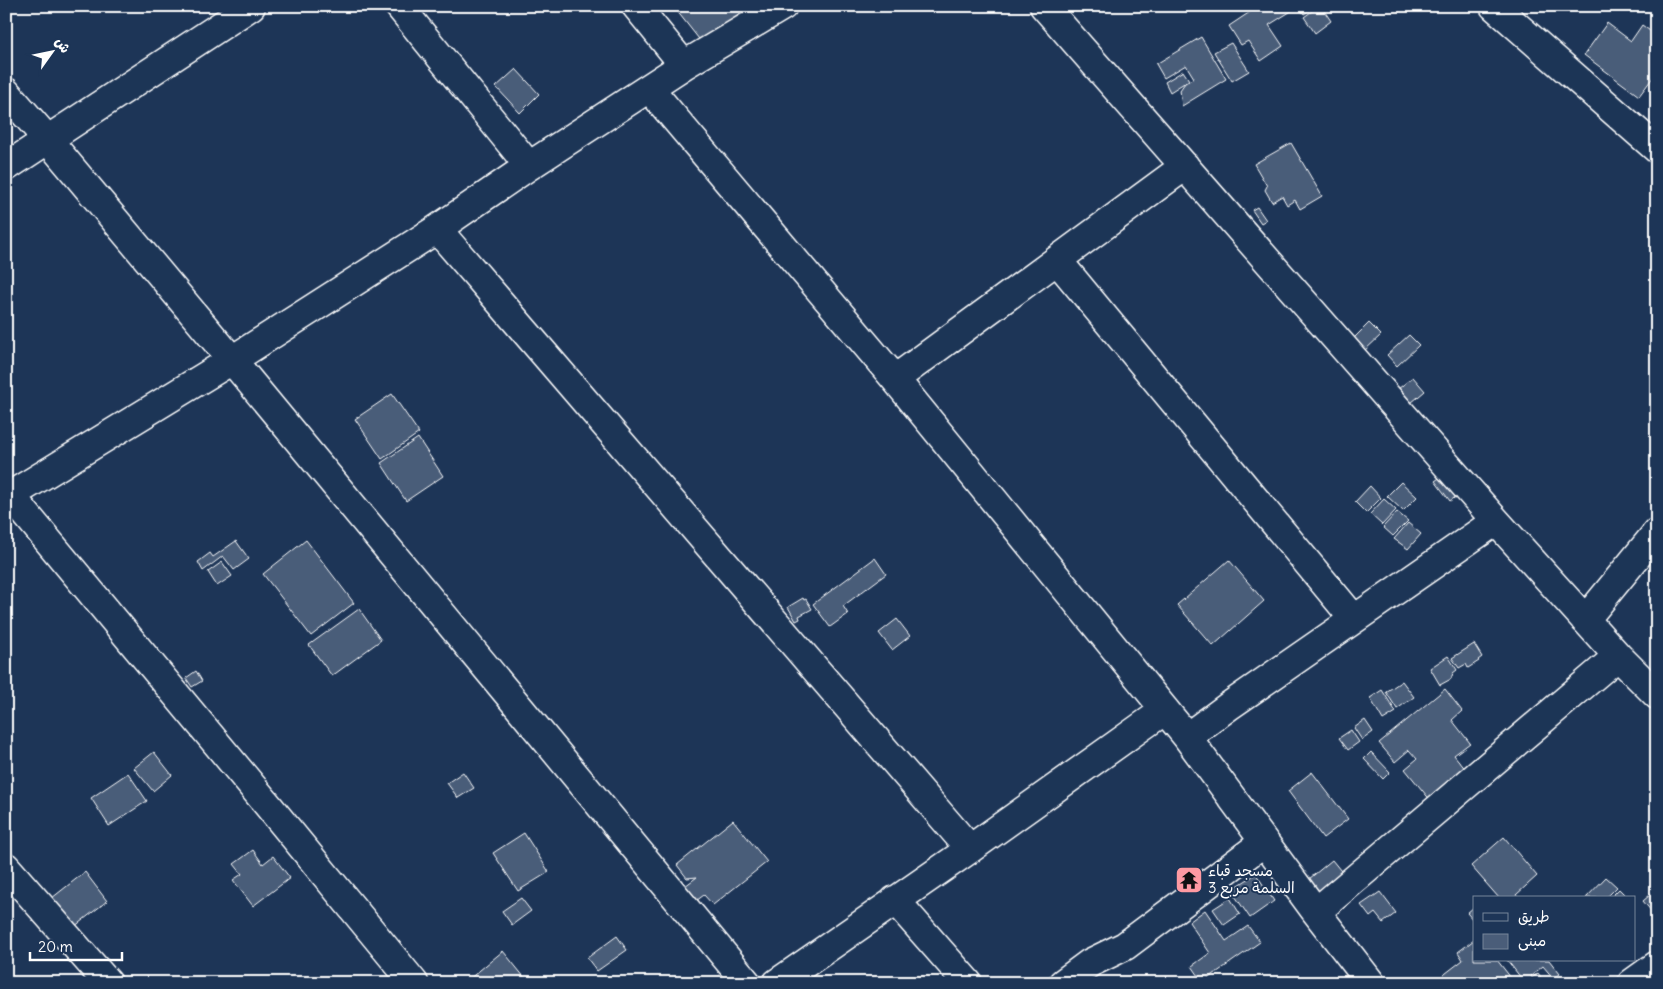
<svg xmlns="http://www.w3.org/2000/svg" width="1663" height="989" font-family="Delius,'Playpen Sans Arabic',sans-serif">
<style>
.building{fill:#4a5d79;stroke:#fff}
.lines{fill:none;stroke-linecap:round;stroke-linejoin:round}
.minor-casing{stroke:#fff;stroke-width:31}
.minor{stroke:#1d3557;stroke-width:28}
.labels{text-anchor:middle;stroke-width:4;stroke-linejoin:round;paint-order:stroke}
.poi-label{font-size:15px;fill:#fff;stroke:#1d3557;text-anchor:start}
</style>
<rect width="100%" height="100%" fill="#1d3557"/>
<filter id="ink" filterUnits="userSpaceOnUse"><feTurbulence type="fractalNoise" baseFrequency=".02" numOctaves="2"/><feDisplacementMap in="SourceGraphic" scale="10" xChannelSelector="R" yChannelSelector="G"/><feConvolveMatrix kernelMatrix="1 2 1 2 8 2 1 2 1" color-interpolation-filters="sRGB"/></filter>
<g filter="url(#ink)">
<path class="building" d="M673 6H762L706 48Z
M1259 6H1290L1293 10 1269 25 1283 46 1261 61 1248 41 1241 45 1229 26Z
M1298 6H1316L1304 14Z
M1319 6H1321L1331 21 1315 33 1304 17Z
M1607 23 1631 41 1642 25 1657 36V72L1639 96 1584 55Z
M1201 37 1226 79 1182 106 1180 90 1185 83 1194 78 1186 65 1164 78 1156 64Z
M1231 43 1249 71 1232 81 1214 52Z
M516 69 539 94 520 113 496 87Z
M1183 71 1189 80 1170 92 1165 82Z
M1291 143 1322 196 1300 209 1295 200 1287 205 1282 196 1272 202 1265 190 1267 186 1254 164Z
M1257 207 1266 220 1261 223 1252 210Z
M1369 323 1381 335 1363 352 1352 340Z
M1409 335 1419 345 1397 366 1387 355Z
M1413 377 1425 391 1411 403 1398 389Z
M392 394 419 433 382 459 355 419Z
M418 438 443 476 406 501 381 463Z
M1442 476 1457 496 1450 501 1435 481Z
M1401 482 1417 497 1403 511 1387 496Z
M1370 486 1381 498 1366 513 1355 502Z
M1384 499 1396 510 1382 525 1370 514Z
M1397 512 1408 521 1393 536 1383 527Z
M1408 523 1421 534 1408 549 1394 539Z
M306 540 354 603 311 636 263 574Z
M236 541 249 559 234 570 223 556 203 571 198 562 210 553 213 557Z
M875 558 886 574 843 606 848 614 830 627 813 604Z
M1229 560 1264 601 1213 646 1177 605Z
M222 562 232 576 217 586 208 572Z
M803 598 804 600 806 599 812 609 799 616 800 619 796 621 788 607Z
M359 609 381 640 332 676 309 645Z
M897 619 910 636 892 650 879 633Z
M1474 644 1482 657 1478 660 1479 661 1468 668 1466 664 1459 668 1452 658Z
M1448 656 1457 670 1453 673 1451 679 1440 685 1430 668Z
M196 671 202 681 192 687 186 678Z
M1402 681 1414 697 1397 709 1386 692Z
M1445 689 1462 711 1452 720 1470 743 1454 755 1467 771 1431 801 1405 769 1417 759 1409 750 1395 762 1379 743Z
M1382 690 1396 712 1383 720 1370 698Z
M1365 720 1373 732 1362 740 1354 728Z
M1351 730 1359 742 1348 750 1339 738Z
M154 752 172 775 153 791 134 768Z
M1371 752 1390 772 1383 779 1364 759Z
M463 772 474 788 458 798 447 783Z
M1312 772 1348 819 1323 838 1288 791Z
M128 773 147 801 109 826 91 798Z
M733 820 767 862 713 905 704 895 696 901 685 886 697 877 687 878 677 865Z
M524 833 549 872 518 891 493 853Z
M1504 837 1537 876 1516 895 1518 898H1499L1471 866Z
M253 850 263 864 273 856 290 878 253 906 233 880 242 874 234 864Z
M1332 860 1345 876 1322 895 1309 879Z
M85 872 107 901 74 927 52 898Z
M1256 874 1274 901 1250 918 1231 890Z
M1606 877 1617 887 1606 898H1586Z
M1619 889 1628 898H1610Z
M1657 889V918L1643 901Z
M1380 892 1396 913 1383 923 1375 913 1370 917 1361 905Z
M521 898 531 911 512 925 502 911Z
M1230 898 1240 914 1224 925 1213 909Z
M1474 907V921L1467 913Z
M1205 910 1226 941 1248 926 1260 942 1203 982 1192 966 1210 953 1189 922Z
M617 936 627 950 597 971 587 958Z
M1474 940V960H1497L1515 983H1439L1437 980 1463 960 1458 952Z
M503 951 529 983H467L468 980Z
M1507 960H1549L1560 974 1554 979 1543 966 1531 976 1532 978 1538 973 1545 983H1525Z"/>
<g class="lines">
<g class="minor-casing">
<path id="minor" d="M399 6 529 166
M636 6 684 65
M1044 6 1496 521 1618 656 1657 695
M1494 6 1657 149
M649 88 895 379 1187 737 1316 912 1371 983
M6 92 48 140 232 360 747 983
M6 167 251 6
M437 229 970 849
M1057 260 1354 619
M895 379 1185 166
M11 496 267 804 414 983
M6 498 232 360 437 229 529 166 684 65 783 6
M1585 620 1657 532
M1187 737 1229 706 1496 521
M6 867 108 983
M895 900 968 983
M1316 912 1618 656
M777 983 970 849 1165 710
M1063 983 1090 963 1125 946 1264 842
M1632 983 1657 965"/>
</g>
<use href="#minor" class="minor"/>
</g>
</g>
<defs>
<g id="temple-square" transform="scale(1.4375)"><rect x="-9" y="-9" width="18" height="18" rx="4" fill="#ff9aa2" stroke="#1d3557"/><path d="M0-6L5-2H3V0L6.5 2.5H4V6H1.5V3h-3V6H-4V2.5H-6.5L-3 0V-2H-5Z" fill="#111"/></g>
</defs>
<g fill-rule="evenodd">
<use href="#temple-square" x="1189" y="880"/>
</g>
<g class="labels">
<g class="poi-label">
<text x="1208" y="876">مسجد قباء<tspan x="1208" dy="17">السلمة مربع 3</tspan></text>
</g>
</g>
<rect width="1663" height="989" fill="none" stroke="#1d3557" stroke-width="25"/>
<rect x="12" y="12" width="1638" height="964" fill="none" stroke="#fff" stroke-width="2" filter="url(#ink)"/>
<rect x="1473" y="896" width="162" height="65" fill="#1d3557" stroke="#77869a"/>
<rect x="1483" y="913" width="25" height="8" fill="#1d3557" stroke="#77869a"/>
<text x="1518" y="922" font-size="15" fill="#ffffff">طريق</text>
<rect x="1483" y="934" width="25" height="15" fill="#4a5d79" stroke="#77869a"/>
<text x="1518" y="946" font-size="15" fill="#ffffff">مبنى</text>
<g transform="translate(52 52) rotate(57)" stroke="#1d3557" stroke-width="4" paint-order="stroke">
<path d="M0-4L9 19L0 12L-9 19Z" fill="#ffffff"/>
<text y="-8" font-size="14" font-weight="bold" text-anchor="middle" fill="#ffffff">ش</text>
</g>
<path d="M30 952v8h92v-8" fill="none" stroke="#ffffff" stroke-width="2.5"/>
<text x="38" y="952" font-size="15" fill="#ffffff" stroke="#1d3557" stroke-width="4" paint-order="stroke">20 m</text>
</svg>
